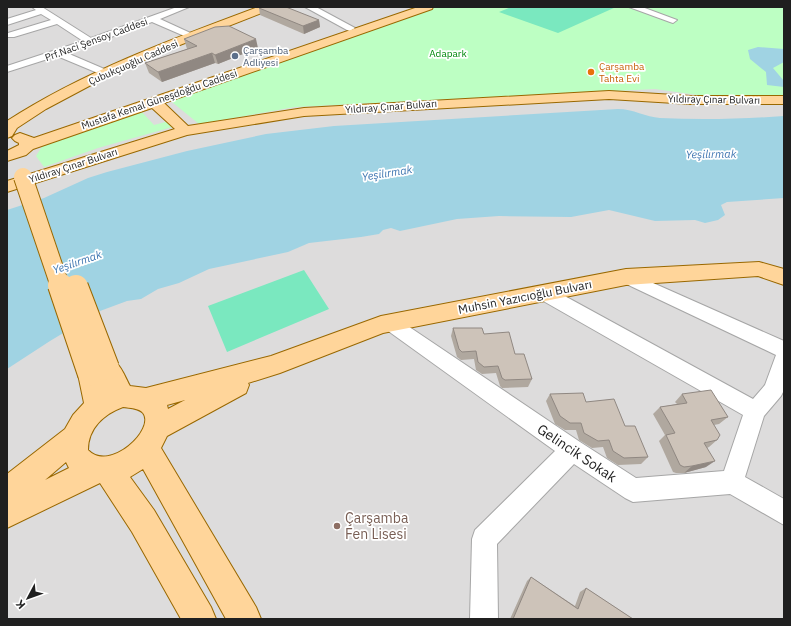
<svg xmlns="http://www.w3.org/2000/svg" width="791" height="626" font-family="'IBM Plex Sans',sans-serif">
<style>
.residential{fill:#dddcdc}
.park{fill:#bdffc3}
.pitch{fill:#7ae8bf}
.water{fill:#a0d3e3}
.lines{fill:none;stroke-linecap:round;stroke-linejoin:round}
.minor-casing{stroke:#a6a6a6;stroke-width:2}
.major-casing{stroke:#996800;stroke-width:2}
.minor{fill:#fff;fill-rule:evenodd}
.major{fill:#ffd59a;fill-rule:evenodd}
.major-bridge-far1-casing{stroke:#996800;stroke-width:20;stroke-linecap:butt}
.major-bridge-casing{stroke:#996800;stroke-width:26;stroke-linecap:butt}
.major-bridge-far1{stroke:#ffd59a;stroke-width:18}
.major-bridge{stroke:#ffd59a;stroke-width:24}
.wall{fill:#b0a89f}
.shaded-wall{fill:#908882}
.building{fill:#cdc3b9;stroke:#908882}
.service-dot{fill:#5c6f8a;stroke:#fff;stroke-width:1.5}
.food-dot{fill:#e8710a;stroke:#fff;stroke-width:1.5}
.education-dot{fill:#8d6e63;stroke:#fff;stroke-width:1.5}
.labels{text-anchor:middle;stroke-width:3.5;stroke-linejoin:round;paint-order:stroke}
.far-street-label{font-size:10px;fill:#1f1f1f;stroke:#fff}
.far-service-label{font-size:10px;fill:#4e5e75;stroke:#fff;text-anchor:start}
.far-park-label{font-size:10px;fill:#00890d;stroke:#fff}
.far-food-label{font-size:10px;fill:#c56008;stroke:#fff;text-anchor:start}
.far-water-label{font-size:11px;font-style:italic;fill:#3f76b1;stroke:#fff}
.street-label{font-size:12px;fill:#1f1f1f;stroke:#fff}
.near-street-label{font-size:14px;fill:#1f1f1f;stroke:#fff}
.near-education-label{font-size:14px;fill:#785e54;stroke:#fff;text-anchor:start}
</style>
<rect width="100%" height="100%" fill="#f1ede4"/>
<path class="residential" d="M7 7H784V619H7Z"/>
<path class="park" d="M437 7H784V95L719 98 655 89 295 107 199 124 167 98Z
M141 111 154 125 169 121 176 126 98 148 44 167 36 156 45 142Z"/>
<path class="pitch" d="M511 7H616L558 33 499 12Z
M304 270 329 309 227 352 208 306Z"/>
<path class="water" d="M758 47 784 49V62L773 68 784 81V87L767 85 766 72 750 59 748 50Z
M618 109C633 109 646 117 660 118 701 120 743 119 784 116V198L727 202 721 205 725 215 718 220 705 223 695 220 655 221 609 210 571 217 499 216 457 219 400 231 391 228 383 230 379 234 361 237 309 243 288 252 209 269 179 283 158 289 141 299 127 301 100 311 50 341 7 369V210L44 198 88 178 107 172 187 151 266 134 334 126Z"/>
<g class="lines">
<g class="minor-casing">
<path id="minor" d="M32 7H42L91 38 177 7H189L160 19 197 36 192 39 189 38 152 22 67 53 109 71 110 73 105 76 57 56 7 72V66L83 41 57 24 14 37H8V33L51 20 41 14 7 25V19L36 10Z
M305 7H316L355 28 350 31 347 30Z
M629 7H642L677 20 673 23 670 22Z
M626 271 784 341V390L781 396 764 416 745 477 784 499V525L730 494 633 502 625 498 574 464 497 544 498 619H470L472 539 475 530 555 451 384 328 381 323 384 318 390 316 396 318 580 442 636 478 724 471 743 415 538 298 535 293 538 288 544 286 550 288 753 399 765 385 776 355 620 281 618 277 620 273Z"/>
</g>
<g class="major-casing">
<path id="major" d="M258 7H273L272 9 162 52 108 76 46 109 17 128 12 136 7 138V121C85 71 172 39 258 7Z
M418 7H433L432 9 164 103 188 126 304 108 609 91 691 96H784V104H691L609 99 304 116 187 135 7 192V181L175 129 152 108 33 149 26 155 7 161V151L19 145V143L15 141 12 138 15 135 20 133 34 138Z
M759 262 784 269V285L758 276 626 285 383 333 280 373 248 383 249 385 246 393 167 436 161 448 256 607 261 619H226L143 469 130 477 154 510 211 607 216 619H181L132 532 100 483 7 528V474L65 429 73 415 84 403 78 374 81 367 90 364 96 366 98 361C118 354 122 371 130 386L146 388 271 356 381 316 626 269ZM185 400 168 409 167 405ZM123 407C130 408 139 408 143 413 156 429 110 473 88 450 88 428 104 414 123 407ZM66 462 69 468 45 480Z"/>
</g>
<use href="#minor" class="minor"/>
<use href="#major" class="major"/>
<g class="major-bridge-far1-casing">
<path id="major-bridge-far1" d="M23 177 60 286"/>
</g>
<g class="major-bridge-casing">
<path id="major-bridge" d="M60 285 90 374
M76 287 107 368"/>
</g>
<use href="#major-bridge-far1" class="major-bridge-far1"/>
<use href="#major-bridge" class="major-bridge"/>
</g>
<path class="wall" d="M259 8 319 20 320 27 304 34 260 15Z
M184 39 258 48 218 64 215 63 162 82 149 73 145 63 187 49Z
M453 328 484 334 515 354 532 379 528 387 502 388 500 386 496 373 482 374 476 370 474 359 461 360 457 357 451 336Z
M550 394 586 402 625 426 648 457 641 464 618 465 607 458 603 447 592 448 579 440 576 430H565L555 424 546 401Z
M682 394 728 417 719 424 714 425 717 440 709 447 707 448 706 467 684 473H676L673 472 659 441 665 435 653 414 660 407 677 404 675 402Z
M531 577 575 606 580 592 586 588 633 619H510L527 581Z"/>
<path class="shaded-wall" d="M319 20 320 27 304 34 303 26Z
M256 39 258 48 218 64 215 55Z
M212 53 215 63 162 82 158 72Z
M715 461 706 467 684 473 692 466Z"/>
<path class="building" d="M261 7H286L319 20 303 26 259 8Z
M229 26 256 39 215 55 212 53 158 72 145 63 197 46 184 39 215 27Z
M453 328H482L484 334 509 332 515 354H524L532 379 505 380 502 378 498 366 484 367 478 362 476 351 462 352 459 349Z
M711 390 728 417 711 420 720 435 717 440 704 443 715 461 692 466 684 467 680 465 666 435 675 433 660 407 687 403 682 394Z
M583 393 586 402 614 399 625 426H635L648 457 624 458 613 451 609 440 598 441 584 433 581 423H570L560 416 550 394Z
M531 577 578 609 586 588 633 619H513Z"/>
<circle class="service-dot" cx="235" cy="56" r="4"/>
<circle class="food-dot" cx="591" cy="72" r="4"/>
<circle class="education-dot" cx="337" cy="526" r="4"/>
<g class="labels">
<g class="far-street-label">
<text transform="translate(96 39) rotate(-20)" y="4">Prf.Naci Şensoy Caddesi</text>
<text transform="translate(133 62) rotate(-24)" y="4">Çubukçuoğlu Caddesi</text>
<text transform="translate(159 99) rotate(-19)" y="4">Mustafa Kemal Güneşdoğdu Caddesi</text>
<text transform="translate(714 99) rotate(1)" y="4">Yıldıray Çınar Bulvarı</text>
<text transform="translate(391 106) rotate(-4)" y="4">Yıldıray Çınar Bulvarı</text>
<text transform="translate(73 165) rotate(-18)" y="4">Yıldıray Çınar Bulvarı</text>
</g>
<g class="far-service-label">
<text x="243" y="54">Çarşamba<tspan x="243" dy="12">Adliyesi</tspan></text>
</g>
<g class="far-park-label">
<text x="448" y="57">Adapark</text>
</g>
<g class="far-food-label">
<text x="599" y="70">Çarşamba<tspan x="599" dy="12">Tahta Evi</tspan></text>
</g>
<g class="far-water-label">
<text transform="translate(711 154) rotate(-1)" y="4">Yeşilırmak</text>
<text transform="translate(387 173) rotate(-9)" y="4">Yeşilırmak</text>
<text transform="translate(77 262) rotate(-19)" y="4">Yeşilırmak</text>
</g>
<g class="street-label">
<text transform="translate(525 297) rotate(-11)" y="4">Muhsin Yazıcıoğlu Bulvarı</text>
</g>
<g class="near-street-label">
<text transform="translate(577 453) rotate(34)" y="5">Gelincik Sokak</text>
</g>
<g class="near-education-label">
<text x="345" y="523">Çarşamba<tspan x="345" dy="16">Fen Lisesi</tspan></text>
</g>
</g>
<rect width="791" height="626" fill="none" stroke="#1f1f1f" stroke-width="16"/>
<g transform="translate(28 598) rotate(229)" stroke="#ffffff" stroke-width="3" paint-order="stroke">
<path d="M0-3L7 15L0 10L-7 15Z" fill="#1f1f1f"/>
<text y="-6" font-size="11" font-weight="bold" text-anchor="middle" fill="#1f1f1f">K</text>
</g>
</svg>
